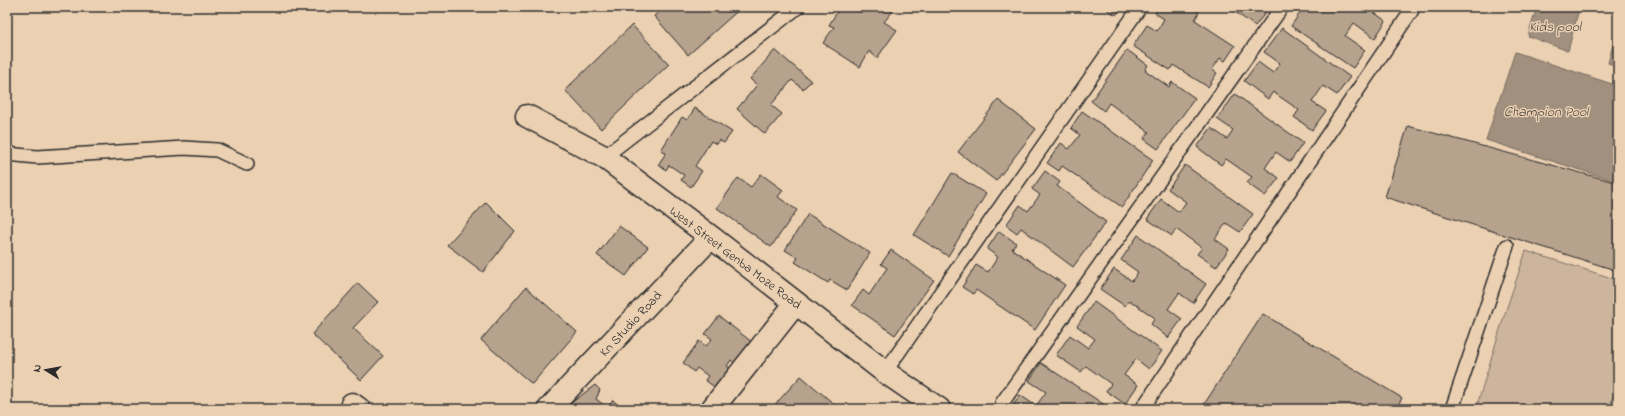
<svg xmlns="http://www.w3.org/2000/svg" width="1625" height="416" font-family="'Indie Flower',sans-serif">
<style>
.green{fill:#ccb59c;stroke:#7c7064}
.water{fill:#a2907f;stroke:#72685d}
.building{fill:#b6a28d;stroke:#2b2b2b}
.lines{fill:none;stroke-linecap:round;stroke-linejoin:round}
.lane-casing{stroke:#2b2b2b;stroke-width:16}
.street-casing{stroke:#2b2b2b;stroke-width:25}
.lane{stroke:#ebd0b2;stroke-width:13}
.street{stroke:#ebd0b2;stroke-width:22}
.labels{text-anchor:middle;stroke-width:3;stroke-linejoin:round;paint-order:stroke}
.street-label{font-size:13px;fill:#2b2b2b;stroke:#ebd0b2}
.water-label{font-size:14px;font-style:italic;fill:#494440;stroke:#ebd0b2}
</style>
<rect width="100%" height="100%" fill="#ebd0b2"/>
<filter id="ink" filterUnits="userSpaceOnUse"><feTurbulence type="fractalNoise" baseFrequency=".025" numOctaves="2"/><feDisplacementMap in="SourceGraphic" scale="8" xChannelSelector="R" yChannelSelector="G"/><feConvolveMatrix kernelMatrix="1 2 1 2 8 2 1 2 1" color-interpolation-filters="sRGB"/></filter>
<g filter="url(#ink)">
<path class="green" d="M1526 251 1618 280V379L1609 409H1476L1504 316Z"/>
<path class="water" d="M1537 7H1572L1579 9 1568 51 1528 36Z
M1618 26V66L1608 63Z
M1515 52 1618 86V182L1486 140Z"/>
<path class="building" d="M665 7H742L688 55 654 16Z
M840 7H896L884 22 897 30 877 58 869 51 860 67 823 43 834 27 829 25Z
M1103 7H1122L1116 15Z
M1159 7H1191L1199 12 1195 20 1235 46 1225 61 1220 58 1212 70 1217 73 1208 87 1173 65 1170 70 1133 46 1147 25 1157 31 1164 19 1155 13Z
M1228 7H1270L1255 26Z
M1304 7H1311L1317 11 1320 7H1366L1386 21 1375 38 1354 23 1345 36 1365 50 1353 68 1291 26Z
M632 25 669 64 601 129 565 90Z
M1282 28 1350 77 1337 95 1323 86 1312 102 1326 111 1312 130 1294 117 1299 110 1273 92 1268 99 1244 81 1258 62 1273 73 1280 63 1264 52Z
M775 50 811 81 803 89 792 80 771 105 782 114 765 134 737 109 757 85 750 79Z
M1127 50 1148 65 1145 70 1169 87 1172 82 1195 98 1158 149 1144 139 1149 132 1109 103 1104 111 1091 101Z
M1235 94 1303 143 1290 162 1276 152 1265 168 1279 178 1265 196 1247 183 1252 177 1226 159 1221 165 1197 147 1211 128 1227 139 1233 130 1217 119Z
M998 100 1036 129 996 181 958 152Z
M695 108 732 132 724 143 719 140 716 144 711 141 695 166 702 171 691 187 681 180 684 175 669 165 666 170 658 165 666 153 661 150 682 117 687 120Z
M1082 111 1153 160 1122 207 1062 166 1059 171 1047 163 1061 143 1069 149 1080 135 1071 128Z
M1408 126 1618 183V271L1385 197Z
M1185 165 1253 214 1240 232 1226 223 1215 239 1229 249 1216 267 1197 254 1202 248 1176 229 1172 236 1147 219 1161 199 1179 212 1186 202 1168 189Z
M1045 171 1060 182 1057 186 1106 222 1073 267 1021 228 1017 233 1006 225 1020 205 1028 211 1040 195 1032 189Z
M952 173 986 194 948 256 914 235Z
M761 174 783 190 778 197 797 210 771 247 717 208 738 178 751 187Z
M486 202 515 231 483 272 447 245Z
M808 214 870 253 847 290 830 280 828 283 795 262 798 258 785 250Z
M619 226 648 247 626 276 597 255Z
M999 231 1016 243 1012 249 1065 285 1035 330 976 290 973 294 962 287 976 265 988 272 998 257 987 249Z
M1138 235 1206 284 1193 303 1179 293 1168 309 1182 319 1168 338 1151 324 1155 318 1129 300 1125 306 1100 289 1114 269 1132 281 1138 272 1121 260Z
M891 250 934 280 895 335 852 305 863 290 869 295 887 268 881 264Z
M358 283 378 302 353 328 383 356 361 380 312 334Z
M526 287 577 332 532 384 481 340Z
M1094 302 1162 351 1149 369 1136 359 1124 375 1138 385 1125 404 1106 391 1111 384 1086 366 1081 372 1056 355 1070 335 1088 348 1095 339 1077 326Z
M1263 314 1402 398 1396 409H1201Z
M719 316 753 343 736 365 731 360 727 366 732 370 717 389 705 380 708 376 697 368 694 372 683 363 699 341 706 346 712 339 705 334Z
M1041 363 1111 409H1011L1020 395 1036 406 1046 392 1029 381Z
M801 376 834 404 830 409H771Z
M595 385 600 390 596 399 608 408 613 400 622 409H567L571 403Z"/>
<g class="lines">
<g class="lane-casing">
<path id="lane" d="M7 154 37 157 184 148 217 150 247 164
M604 157 798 7
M885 372 1140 7
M1002 403 1282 7
M1142 409 1412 10V7
M1452 409 1507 246"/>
</g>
<g class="street-casing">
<path id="street" d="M527 116 604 157 711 237 885 372 939 409
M352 404 359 409
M549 409 711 237
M712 409 796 303"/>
</g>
<use href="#lane" class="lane"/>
<use href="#street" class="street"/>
</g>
</g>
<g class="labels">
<g class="street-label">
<text transform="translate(736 257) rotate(37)" y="5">West Street Genba Moze Road</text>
<text transform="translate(630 323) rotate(-47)" y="5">Kn Studio Road</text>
</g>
<g class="water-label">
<text x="1555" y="31">Kids pool</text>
<text x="1546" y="116">Champion Pool</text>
</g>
</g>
<rect width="1625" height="416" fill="none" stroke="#ebd0b2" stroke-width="24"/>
<rect x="12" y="12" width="1601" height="392" fill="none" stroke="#2b2b2b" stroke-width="1.5" filter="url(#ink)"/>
<g transform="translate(46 370) rotate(281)" stroke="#ebd0b2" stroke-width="3" paint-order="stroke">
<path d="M0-3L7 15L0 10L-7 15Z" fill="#2b2b2b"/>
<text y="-6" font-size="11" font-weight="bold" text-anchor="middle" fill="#2b2b2b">N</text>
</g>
</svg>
